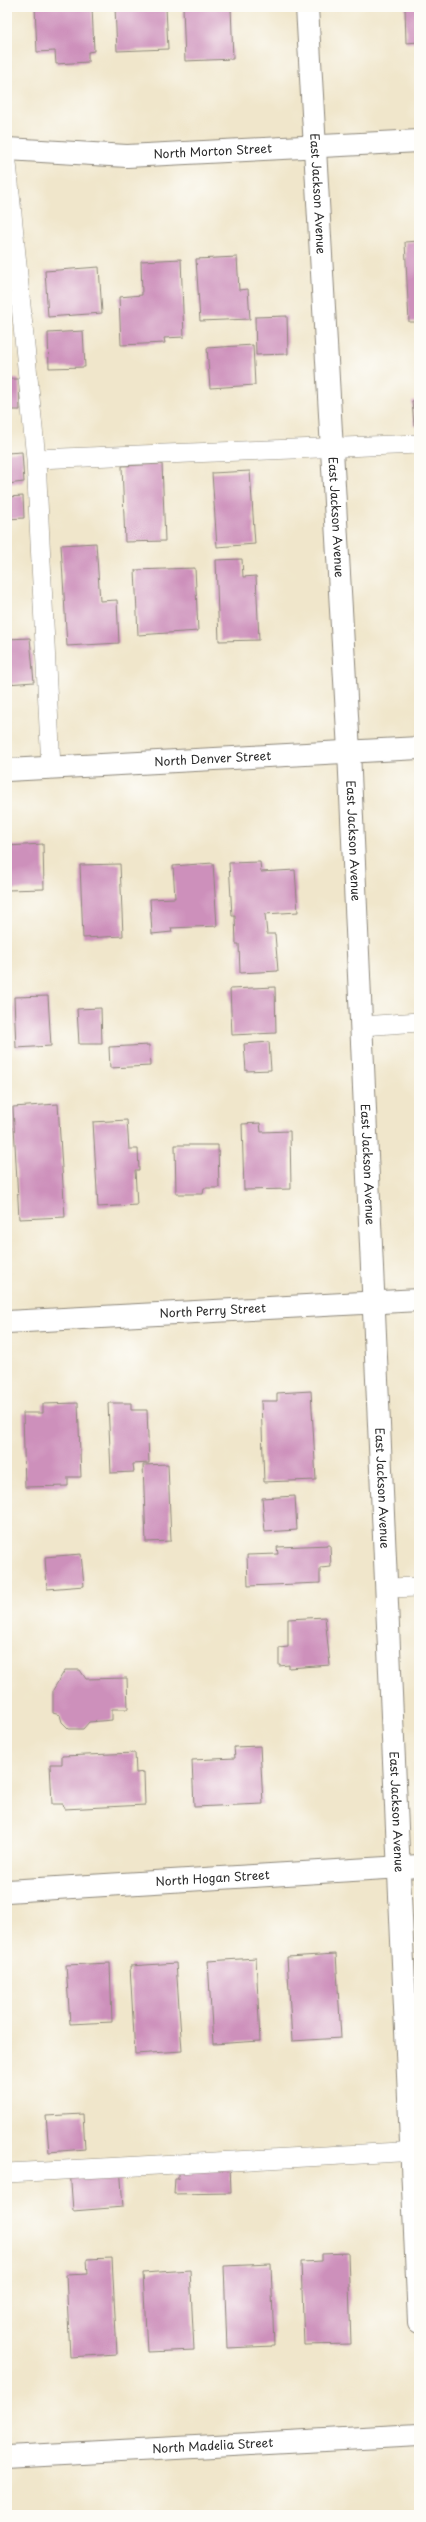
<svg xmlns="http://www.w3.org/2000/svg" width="426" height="2522" font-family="'Playpen Sans',sans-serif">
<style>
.building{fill:#cd90bb}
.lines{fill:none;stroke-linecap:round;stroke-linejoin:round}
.service-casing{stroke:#8e887b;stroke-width:20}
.minor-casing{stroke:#8e887b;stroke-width:24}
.tertiary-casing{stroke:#8e887b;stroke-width:24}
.service{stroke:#fff;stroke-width:19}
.minor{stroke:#fff;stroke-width:22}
.tertiary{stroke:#fff;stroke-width:22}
.labels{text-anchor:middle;stroke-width:4;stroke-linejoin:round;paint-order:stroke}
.street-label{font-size:12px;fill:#2b2b2b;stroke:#fdfcf7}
</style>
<rect width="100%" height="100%" fill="#fdfcf7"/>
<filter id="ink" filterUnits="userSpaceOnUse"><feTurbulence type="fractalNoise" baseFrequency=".025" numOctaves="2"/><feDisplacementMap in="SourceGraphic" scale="8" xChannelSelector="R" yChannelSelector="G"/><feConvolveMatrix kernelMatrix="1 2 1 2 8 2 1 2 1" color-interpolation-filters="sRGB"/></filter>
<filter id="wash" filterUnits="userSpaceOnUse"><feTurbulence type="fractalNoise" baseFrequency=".012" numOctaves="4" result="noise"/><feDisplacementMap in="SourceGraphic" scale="16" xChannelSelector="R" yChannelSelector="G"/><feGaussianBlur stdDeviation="0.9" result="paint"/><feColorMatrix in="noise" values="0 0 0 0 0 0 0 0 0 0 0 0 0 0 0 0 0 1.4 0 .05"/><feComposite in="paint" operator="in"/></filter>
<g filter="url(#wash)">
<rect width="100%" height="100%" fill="#f0e6cb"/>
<g id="blocks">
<path class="building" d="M35 7H92L94 51 88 52V62L56 64 55 51 37 52Z
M115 7H166L168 49 117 51Z
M183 7H231L233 59 185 61Z
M405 7H419V42L406 43Z
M419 241V322H409L405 242Z
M237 257 239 290 248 289 250 319 200 321 196 259Z
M181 259 184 337 164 338 165 343 121 345 119 297 142 295 141 261Z
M99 267 102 313 48 317 45 271Z
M287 316 288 354 256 355 255 317Z
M83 331 85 367 49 368 48 333Z
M253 345 255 385 210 388 207 348Z
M7 379H19L20 410H7Z
M419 400V425L414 426 412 401Z
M22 452 24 482 7 484V453Z
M162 464 165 541 125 542 122 466Z
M250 471 255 544 217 547 212 473Z
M23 496 24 518 7 519V497Z
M96 543 100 601 117 600 119 643 67 646 61 545Z
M242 559 243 577 256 576 259 640 219 641 216 560Z
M195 568 198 631 138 635 135 570Z
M30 638 34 682 7 684V639Z
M43 844 44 889 7 890V846Z
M260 862 261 872 295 870 298 912 265 914 267 934H275L278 971 240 973 239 944H236L235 916H232L229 863Z
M213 863 217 926 171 928 172 932 152 934 150 899 175 898 173 866Z
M120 864 123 936 83 938 80 865Z
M275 987 276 1033 232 1035 230 989Z
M48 996 51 1046 16 1048 14 997Z
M101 1008 102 1044H79L77 1009Z
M269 1042 271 1070 246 1071 244 1044Z
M149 1045 150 1066 110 1068 109 1047Z
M58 1104 65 1217 19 1219 13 1107Z
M127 1120 129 1149H138L139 1170H135L137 1205 98 1207 93 1122Z
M260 1123 261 1132 290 1131 291 1189 244 1190 242 1124Z
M175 1145H218L219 1188H204L203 1194H176Z
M311 1391 316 1480 264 1482 261 1401H277V1393Z
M78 1403 81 1477H68V1486L25 1487 23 1413H43V1404Z
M108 1403H131V1410H147L149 1463 133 1464 134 1472 111 1473Z
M168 1464 171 1541 146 1542 143 1465Z
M295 1496 297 1530 265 1532 262 1498Z
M330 1545 331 1567 320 1568V1583L248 1586 247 1555 278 1554 277 1547Z
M81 1554 84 1586 47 1589 45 1557Z
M325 1617 330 1665 289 1668V1665L279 1666V1648L288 1647V1619Z
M65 1670H80L86 1679 127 1678 128 1709H112V1720L89 1722 83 1729H69L62 1722 60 1715 53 1713V1690Z
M260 1746 263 1804 194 1807 192 1760 235 1758 234 1747Z
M135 1753 136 1773 144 1772 145 1805 64 1809 63 1804H52L50 1764H62V1756Z
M336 1954 341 2038 292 2041 287 1957Z
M256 1958 260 2041 213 2044 208 1961Z
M110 1963 112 2022 70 2024 66 1965Z
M176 1963 182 2051 135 2054 130 1966Z
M83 2114 85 2149 49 2152 46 2116Z
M178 2164H230L231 2193 174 2194 175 2179H178Z
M120 2166 123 2207 73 2211 70 2169Z
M348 2253 351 2344 304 2345 301 2262 322 2261V2254Z
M112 2258 117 2354 70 2357 66 2275 88 2274 87 2259Z
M271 2264 274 2346 227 2348 224 2266Z
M190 2270 194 2350 147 2352 143 2273Z"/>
</g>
</g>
<g filter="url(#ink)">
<use href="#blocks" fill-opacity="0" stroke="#8e887b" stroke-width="1"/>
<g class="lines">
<g class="service-casing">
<path id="service" d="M7 163 36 459 51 768
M36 459 419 444
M362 1026 419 1022
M387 1588 419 1587
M7 2173 419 2151"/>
</g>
<g class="minor-casing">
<g id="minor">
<path id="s1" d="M307 7 349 751 419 2322"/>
<path id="s2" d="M7 149 127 156 419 141"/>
<path id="s3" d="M7 770 419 748"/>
<path id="s4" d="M7 1891 419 1866"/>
<path id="s5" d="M7 2457 419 2435"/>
</g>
</g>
<g class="tertiary-casing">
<g id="tertiary">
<path id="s6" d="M7 1322 419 1300"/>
</g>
</g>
<use href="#service" class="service"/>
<use href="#minor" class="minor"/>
<use href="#tertiary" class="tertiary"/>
</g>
</g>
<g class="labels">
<g class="street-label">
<text dy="4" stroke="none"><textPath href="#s2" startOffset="206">North Morton Street</textPath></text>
<text dy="4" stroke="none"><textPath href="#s1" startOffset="187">East Jackson Avenue</textPath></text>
<text dy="4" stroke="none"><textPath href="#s1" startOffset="511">East Jackson Avenue</textPath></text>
<text dy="4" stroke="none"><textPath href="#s3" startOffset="206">North Denver Street</textPath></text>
<text dy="4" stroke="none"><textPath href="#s1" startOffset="835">East Jackson Avenue</textPath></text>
<text dy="4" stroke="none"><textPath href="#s1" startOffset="1159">East Jackson Avenue</textPath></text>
<text dy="4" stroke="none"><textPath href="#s6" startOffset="206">North Perry Street</textPath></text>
<text dy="4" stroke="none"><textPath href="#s1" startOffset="1483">East Jackson Avenue</textPath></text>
<text dy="4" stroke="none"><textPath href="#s1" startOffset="1807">East Jackson Avenue</textPath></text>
<text dy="4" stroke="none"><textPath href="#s4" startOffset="206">North Hogan Street</textPath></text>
<text dy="4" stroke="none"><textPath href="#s5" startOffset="206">North Madelia Street</textPath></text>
</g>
</g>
<rect width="426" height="2522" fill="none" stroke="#fdfcf7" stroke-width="24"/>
</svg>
